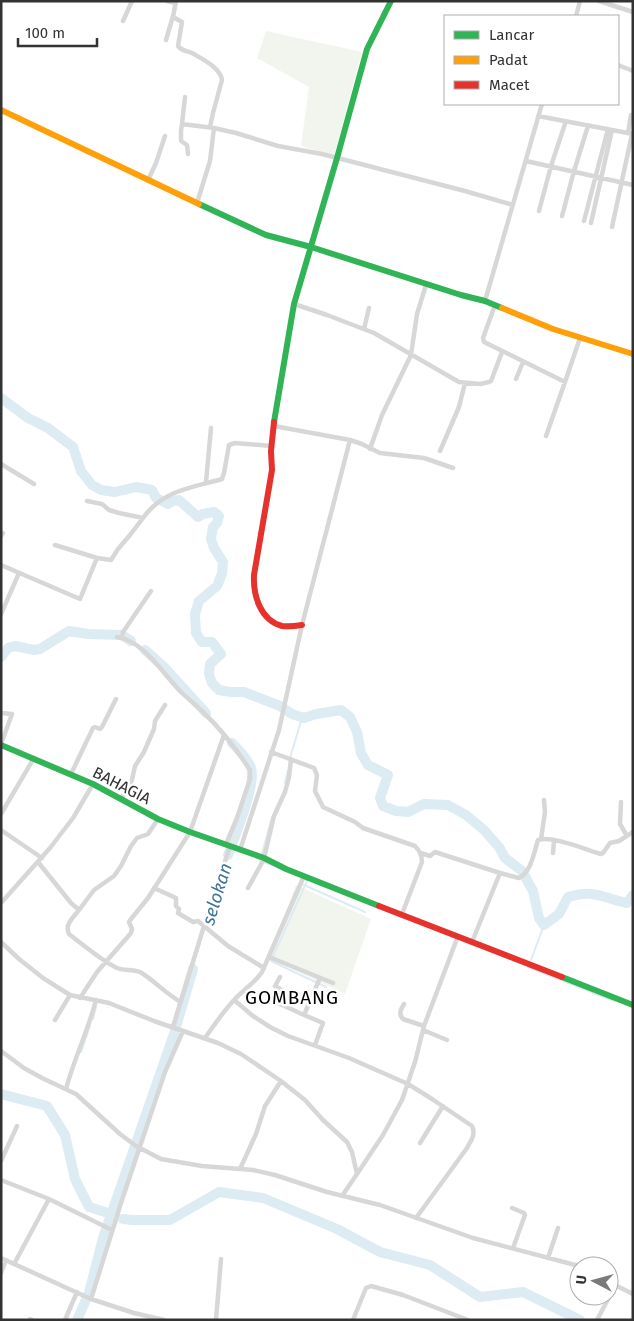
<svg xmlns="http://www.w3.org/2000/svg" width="634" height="1321" font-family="'Fira Sans',sans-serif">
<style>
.green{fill:#f1f5ed}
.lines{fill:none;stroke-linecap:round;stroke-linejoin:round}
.stream{stroke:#ddebf3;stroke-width:2}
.river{stroke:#ddebf3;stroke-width:10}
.street{stroke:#d7d7d7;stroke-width:4.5}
.fast{stroke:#30b455;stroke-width:6}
.slow{stroke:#ff9f0a;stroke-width:6}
.jam{stroke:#e5322d;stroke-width:6}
.labels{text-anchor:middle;stroke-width:5;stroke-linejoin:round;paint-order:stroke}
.street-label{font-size:16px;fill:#333;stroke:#fff}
.water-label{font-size:18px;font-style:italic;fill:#3f7597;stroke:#fff}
.quarter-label{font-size:19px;letter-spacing:1px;fill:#000;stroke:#fff}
</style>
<rect width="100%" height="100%" fill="#fff"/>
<path class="green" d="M266 31 362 52 334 156 301 146 309 87 257 58Z
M296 885 371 919 345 994 269 958Z"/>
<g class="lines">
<path class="stream" d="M290 758 302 718
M285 783 288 770
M272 817 260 861 272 865
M304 879 307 881 271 961 326 987
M304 885 365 912
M531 960 544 925
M528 967 614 1001
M93 1019 96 1007
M81 1052 90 1026"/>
<path class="river" d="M1 398 28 418 48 428 73 447 81 471 92 485 101 490 115 492 136 487 152 490 156 498 168 504 173 501 179 500 198 517 203 514 214 512 219 516 217 523 213 527 211 539 214 548 223 562 222 574 217 586 199 601 195 614 196 633 202 642H212L221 654 210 664 209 674 212 683 219 690 230 692H244L280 706 292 714 304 718 316 714 341 710 350 717 357 732 361 753 368 765 388 775 380 798 383 806 396 811 408 812 424 804 448 805 466 815 484 830 499 847 505 858 522 871 533 891 539 918 544 925 559 914 568 897C596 889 602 898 627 903L633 895
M145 650 165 668 206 713
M1 657 8 648 15 646 34 650 40 649 69 631 88 634 122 635 131 641
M228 855C234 839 257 783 251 768 248 759 239 750 232 743
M1 1094 47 1106 65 1135 75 1179 89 1207 105 1212
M123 1219 132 1220H170L219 1192 263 1198 337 1229 380 1252 430 1265 480 1297 523 1292 580 1320
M77 1320 89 1293 103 1238 174 1034 193 969"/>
<path class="street" d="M167 1 175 3
M176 1 173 17 182 22 178 46C182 51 187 51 192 53 202 59 221 68 222 80L213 113 210 127
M599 1 633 12
M576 16 580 1
M123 21 132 1
M166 40 173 16
M618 65 633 71
M538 116 633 134
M182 124 185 97
M628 133 631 115
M188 154 187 145 181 141V131L182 124 214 128 236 133 278 146 322 154 465 191 513 205
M526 161 633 185
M148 180 156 163 165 136
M197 203 210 161 214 128
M539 211 551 166 566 121
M562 216 574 171 588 126
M584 221 608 129
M591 223 612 130
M612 227 632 134
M485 301 542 104
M294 304 327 315 374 333 459 382 480 384 489 382 491 381 502 352
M495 305 483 338 484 342 565 382 580 338
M364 329 369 308
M516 379 523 362
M274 426 350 440 362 444 380 453 424 458 453 468
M546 436 565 382
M370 449 382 415 411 355 417 314 426 285
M440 451 459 407 465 383
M1 464 34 484
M206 482 211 428
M87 501 102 504 109 510 119 513 143 518C163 490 191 488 222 479L224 473 229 445 235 443 271 446
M1 536 3 533
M55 545 97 558 111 560 118 549 130 535 143 518
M1 565 80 599 97 558
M1 614 19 573
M117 637C144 641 163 674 181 692 187 698 195 704 201 710 219 727 235 747 248 767L250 770V779L237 818 226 844
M122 638 123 632 151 591
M1 713 12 714 1 744
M271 752 314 768 317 775 315 791 323 807 355 822 363 828 415 846C420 851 422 855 422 862L402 914
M71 774 93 728 95 727 100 729 102 727 116 699
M121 799 132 780 135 766 144 752 154 729 155 721 165 705
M621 802 620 824 627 836
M1 814 34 758
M1 830 42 858
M541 839 545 812 544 800
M240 850 279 730 302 625 350 440
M421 853 430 856 435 852 500 873
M553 853 554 841
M264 858 274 816 285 792 289 777 291 759
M38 862 71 903 79 910C74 917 64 924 69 934 82 944 102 961 117 968 124 971 132 969 140 972 154 980 167 995 181 1002
M154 888 176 898V906L179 909 178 913 193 922 198 921 228 946 264 968
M248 888 264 859
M1 903 50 848 73 818 93 784
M79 910 94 890 114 876 121 866 131 846 137 838 148 834 158 819
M1 942 19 959 43 978 70 995 109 1003 154 1021 218 1043 241 1054 281 1081 305 1100 323 1120 347 1142 352 1152 357 1174 342 1196
M472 942 500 873 519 878C531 872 534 853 538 840 551 835 587 850 601 854L603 853 610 843 619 841 633 832
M269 957 333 983
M280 977 275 986 285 992 278 1003 304 1015
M80 998 97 972 131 933 132 929 129 922 131 919 148 898 190 832 224 735
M234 1000 253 1016 270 1027 288 1036 349 1058 408 1084 432 1099 472 1126C476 1135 471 1140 467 1148L416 1218
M404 1004C401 1009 398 1014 403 1019L424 1026
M55 1020 70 995
M173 1027 204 926 230 846
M423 1030 447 1040
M205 1038C214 1025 223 1012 234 1000 243 990 254 984 262 972L304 876
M315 1045 323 1023 304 1015 320 978
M1 1051 24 1068 42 1078 76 1094 120 1134 136 1146 161 1159 202 1166 253 1170 275 1175 327 1192 380 1205 473 1238 579 1266
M66 1089C74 1059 88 1031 96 1000
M420 1143 443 1106
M1 1161 17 1126
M240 1169 256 1134 265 1106 281 1081
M357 1174 383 1135 402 1100 415 1062 424 1026 458 936
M1 1180 49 1199 112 1230
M512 1208 524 1213 525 1215 513 1248
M1 1258 91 1299 134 1313 164 1320
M548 1258 558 1228
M14 1264 49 1199
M1 1273 6 1260
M609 1282 633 1294
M91 1299 122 1200 165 1072 183 1031
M30 1319 32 1320
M65 1320 77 1292
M216 1320 221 1259
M353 1320 366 1288 371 1286 403 1295 468 1320
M597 1320 615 1286"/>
<path class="fast" d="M199 204 266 235 311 247 461 295 485 301 502 308
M274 422 294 304 337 158 367 49 391 1
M1 745 93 784 158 819 190 832 264 858 286 869 379 906
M562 977 633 1005"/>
<path class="slow" d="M1 110 199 204
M502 308 553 329 633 354"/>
<path class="jam" d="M274 422 271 451 272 470 254 575C253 595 260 620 282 626 289 627 296 626 302 625
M379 906 562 977"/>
</g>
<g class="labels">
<g class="street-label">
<text transform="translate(122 785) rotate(27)" y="6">BAHAGIA</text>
</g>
<g class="water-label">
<text transform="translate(217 894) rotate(-73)" y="6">selokan</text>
</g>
<g class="quarter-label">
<text x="292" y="1004">GOMBANG</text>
</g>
</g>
<rect width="634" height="1321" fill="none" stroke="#333333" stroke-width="5"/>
<rect x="444" y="15" width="175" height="90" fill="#ffffff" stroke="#adadad"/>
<rect x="454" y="31" width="25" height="8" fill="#30b455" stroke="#adadad"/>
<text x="489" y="40" font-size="15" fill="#333333">Lancar</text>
<rect x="454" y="56" width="25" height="8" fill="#ff9f0a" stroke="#adadad"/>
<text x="489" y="65" font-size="15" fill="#333333">Padat</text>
<rect x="454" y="81" width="25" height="8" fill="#e5322d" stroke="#adadad"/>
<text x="489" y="90" font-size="15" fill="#333333">Macet</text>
<g transform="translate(594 1281) rotate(276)"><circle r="24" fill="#ffffff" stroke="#adadad"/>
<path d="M0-4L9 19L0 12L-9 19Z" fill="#7a7a7a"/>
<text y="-8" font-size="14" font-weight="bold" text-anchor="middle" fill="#333333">U</text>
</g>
<path d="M18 38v8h79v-8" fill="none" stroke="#333333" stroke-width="2.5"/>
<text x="25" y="38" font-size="15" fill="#333333" stroke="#ffffff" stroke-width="4" paint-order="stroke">100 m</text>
</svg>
